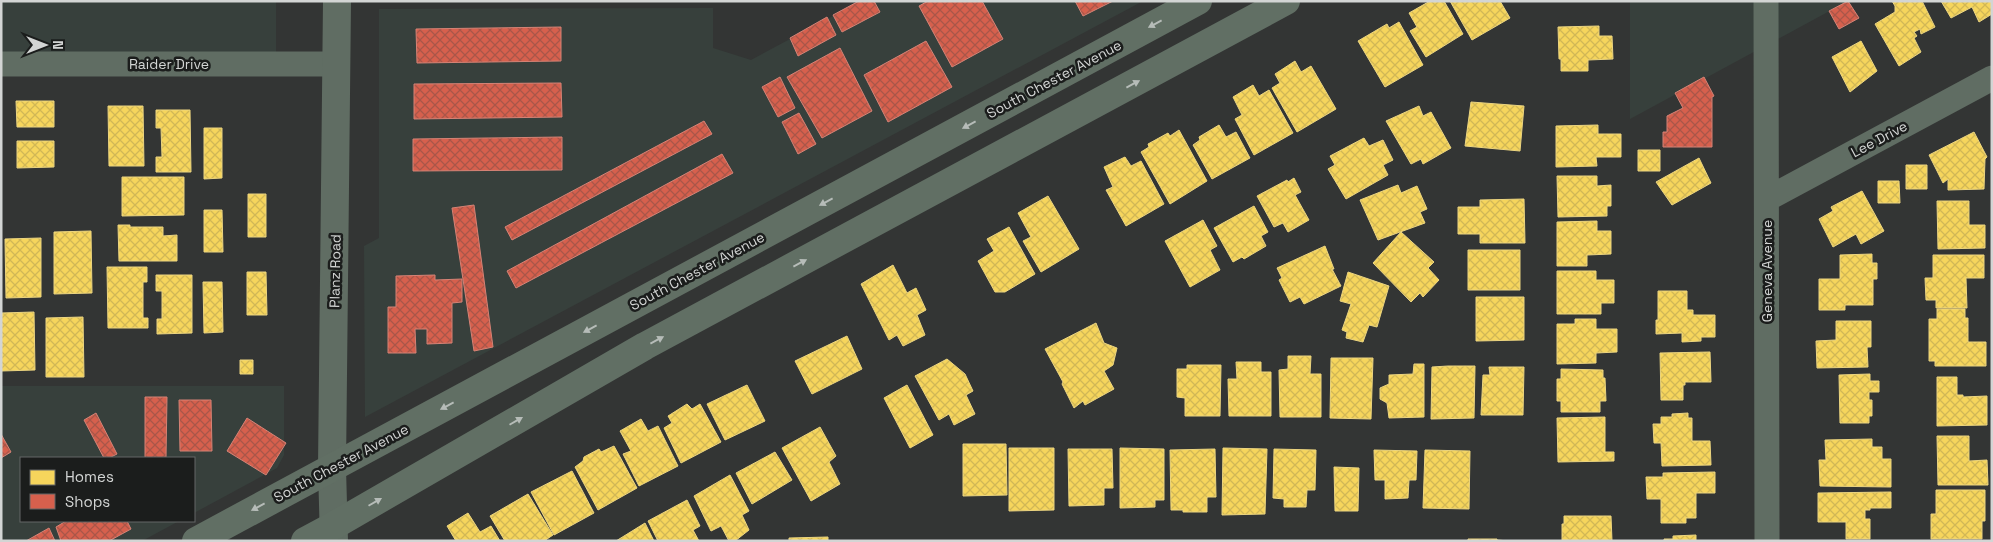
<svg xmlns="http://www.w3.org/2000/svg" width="1993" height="542" font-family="'Space Grotesk',sans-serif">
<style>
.built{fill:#37403c}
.homes{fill:url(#homes-cross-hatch);stroke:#ecd580}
.shops{fill:url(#shops-cross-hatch);stroke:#d58376}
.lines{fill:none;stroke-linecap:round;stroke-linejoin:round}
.minor{stroke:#606d63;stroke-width:25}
.tertiary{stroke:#606d63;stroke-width:28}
.secondary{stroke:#616f64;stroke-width:28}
.oneway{fill:#b6bcb8}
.labels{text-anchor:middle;stroke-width:5;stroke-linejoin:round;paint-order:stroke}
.street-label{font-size:14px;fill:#d3d5d4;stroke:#1b1d1c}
</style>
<defs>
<pattern id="homes-cross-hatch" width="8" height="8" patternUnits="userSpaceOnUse" patternTransform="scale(1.25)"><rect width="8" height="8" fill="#f6d55c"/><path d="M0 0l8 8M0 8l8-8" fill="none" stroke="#d1b756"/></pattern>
<pattern id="shops-cross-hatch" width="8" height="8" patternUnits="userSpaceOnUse" patternTransform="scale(1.25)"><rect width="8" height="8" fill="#d6604d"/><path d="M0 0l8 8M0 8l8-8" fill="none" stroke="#a95649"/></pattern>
</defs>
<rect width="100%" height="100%" fill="#333534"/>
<path class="built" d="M1 1H276V64L1 63Z
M861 1H1143L365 417 364 246 379 238V9L713 8V48L751 60Z
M1630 1H1848L1630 119Z
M1 386H284V455L277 468 194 513V458H21V521H179L142 541H1Z"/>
<path class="homes" d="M1430 1H1444L1463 34 1426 57 1410 31 1417 27 1409 13Z
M1450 1H1500L1510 18 1472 40Z
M1892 1H1922L1935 27 1921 34 1920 29 1914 32 1917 36 1914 38 1921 52 1899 66 1875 24 1895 12V6Z
M1941 1H1992V14L1979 22 1972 7 1951 18Z
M1399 22 1423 65 1385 87 1358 41 1387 24 1389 28Z
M1599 26V36H1612L1613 59 1588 60V71H1561V59H1559L1558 27Z
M1861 41 1877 71 1850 92 1832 57Z
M1295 61 1301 72 1311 66 1336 109 1297 132 1272 88 1280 83 1275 74Z
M1253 85 1259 96 1269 90 1293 133 1254 155 1235 119 1242 115 1233 97Z
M16 101H54V127H17Z
M1471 102 1524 106 1520 151 1465 146Z
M108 106H143L144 166H109Z
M1419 106 1423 116 1431 112 1451 148 1423 164 1421 159 1411 164 1386 121Z
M156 110H190L191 172H156V157H162L161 128H156Z
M1219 125 1226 137 1236 132 1250 158 1212 179 1193 145 1200 140 1199 137Z
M1598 125V134H1621V157H1596L1597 166 1556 167V126Z
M204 128H222V178L204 179Z
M1179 130 1207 181 1170 204 1141 152 1149 147 1148 144 1168 133 1170 136Z
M1974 132 1987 157 1985 159 1984 189 1948 190V179L1943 183 1929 155Z
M1364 138 1369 146 1383 140 1393 160 1383 165 1388 175 1346 199 1328 169 1335 165 1330 156Z
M17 141H54V167L17 168Z
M1638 150H1660V171H1638Z
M1125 157 1131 166 1141 161 1164 204 1126 226 1106 190 1113 187 1104 167Z
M1699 158 1711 183 1672 205 1656 182Z
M1906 165H1927V189H1906Z
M1557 176H1597V186L1611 185V206H1607V216L1558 217Z
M122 177H184V215L122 216Z
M1294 178 1301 192 1295 195 1309 220 1288 232 1283 223 1274 227 1257 196 1287 180 1288 182Z
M1878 181H1899L1900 203H1878Z
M1398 185 1401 193 1417 186 1427 209 1420 212 1425 223 1378 240 1360 200Z
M1862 191 1884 231 1861 244 1856 234 1833 247 1819 219 1833 211 1831 207Z
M248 194H266V237H248Z
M1048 196 1079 249 1041 272 1023 241 1031 237 1018 213Z
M1524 199 1525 243H1480V234H1458V207H1480V200Z
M1937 201H1969V225H1985V248L1938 249Z
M1254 206 1268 232 1261 236 1266 246 1244 259 1242 257 1233 262 1214 228Z
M204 210H222L223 252H204Z
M1203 220 1217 246 1210 250 1220 270 1190 287 1165 241Z
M1597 221V231H1611V254L1587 255V266H1557V222Z
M118 225H130V227H163V236L177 235V261H119Z
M1009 227 1035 274 1005 292H995L978 261 994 251 987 239Z
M91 231 92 293 54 294V232Z
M1401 232 1434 262 1428 268 1439 280 1423 297 1420 293 1411 302 1373 263Z
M41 238V297L6 298 5 239Z
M1325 246 1334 269H1332L1341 286 1304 304 1300 297 1290 302 1279 280 1282 278 1277 268Z
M1468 250H1520V290H1468Z
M1872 254V263H1877V279H1873V305H1845V310H1819V279H1840V255Z
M1933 255H1984V278H1966L1967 308H1936V300H1926L1925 278H1933Z
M893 265 907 293 916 288 926 310 917 315 925 335 903 346 897 335 889 340 861 284Z
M107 267H147V282H143V318H148V328H108Z
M1557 271H1596V280H1614V303H1601V314H1557Z
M247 272H266L267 315H247Z
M1348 272 1389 286 1377 327 1369 325 1363 342 1346 338 1347 332 1342 330 1351 304 1340 301Z
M156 275H192V333L157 334V319H162V291H156Z
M203 282H222L223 332 204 333Z
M1658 291H1687V310H1693V315H1715V337H1701V341L1682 342V333L1656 334V320H1658Z
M1476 297H1524V340L1476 341Z
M1937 309H1965V318H1968V342H1986V366H1935V361H1929V319H1937Z
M34 312 35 370 1 371V313Z
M83 317 84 377H46V318Z
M1575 319H1596V329H1617V352L1596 353V363L1557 364V324H1575Z
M1836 321H1871V347H1867L1868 367 1817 368 1816 341 1836 340Z
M1096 323 1104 343 1117 348 1113 365 1104 371 1114 389 1085 405 1083 401 1074 408 1062 384 1063 382 1045 349Z
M847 336 862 369 812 394 795 361Z
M1710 352 1711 382H1685V385H1683V400H1661L1660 353Z
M1288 356H1311L1310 374H1321V417H1280L1279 370 1288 369Z
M1331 358H1373L1371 419 1330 418Z
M947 359 965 374 973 391 966 395 975 414 954 425 949 414 939 420 915 376Z
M240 360H253V374H240Z
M1236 362H1261V372H1271V416H1229L1228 379H1237Z
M1414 364H1424V417L1389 418 1387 403 1380 399V388L1389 384V375L1413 374Z
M1187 365H1221L1220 416H1185V398L1177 397V369H1187Z
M1448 366H1475L1474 418 1431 419 1432 367Z
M1489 367H1524L1523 415H1481L1483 375H1490Z
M1561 369 1603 370V378H1605L1606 401H1600V412H1561V401H1557V379H1561Z
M1870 374V381H1879V392H1869V400H1872V416H1869V423H1840L1839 375Z
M1937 377H1957V395H1963V397L1987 396V425L1937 426Z
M747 385 765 421 725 440 707 404Z
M907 385 933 435 910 448 884 398Z
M687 404 692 409 700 404 721 442 681 463 664 428 672 423 668 416Z
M1688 413V418H1692V441H1710L1711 465 1662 466 1661 443H1654L1653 424H1661V417H1672V414Z
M1605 417V452H1614V461L1558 462 1557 418Z
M641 419 648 431 658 426 678 466 639 486 623 454 631 451 620 431Z
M820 427 836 456 829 462 840 484 811 501 782 448Z
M1937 436H1969V461L1987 460 1988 485H1938Z
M1872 439V447H1882V459H1891V487L1820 486 1819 460H1826L1825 440Z
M963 444H1006L1007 495 963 496Z
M614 446 637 488 598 510 575 467 583 461 584 457 599 449 601 452Z
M1009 448H1054V510L1009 511Z
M1120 448 1164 449V500H1155V507L1120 508Z
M1223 448 1267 449 1265 514 1222 515Z
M1068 449H1112L1113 488H1104V505L1069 506Z
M1215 449 1216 497H1207V512H1183V510H1171L1170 450Z
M1274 449 1316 450 1315 490H1307L1306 507H1284V499L1273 498Z
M1374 450 1417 451 1416 480H1409L1408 498 1385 499V480H1375Z
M1425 450 1470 451 1469 509 1423 508Z
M775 452 792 480 752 504 736 473Z
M1334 467 1359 468 1358 511H1335Z
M572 471 594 513 554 535 531 492Z
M1715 472V493H1696V518H1686V523H1661V499H1647L1646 477H1663V473Z
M730 475 749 511 742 515 749 530 735 541H729L721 526 711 531 694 496Z
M1936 490H1985V521H1982V539H1931V514H1936Z
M1891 492V508H1870V510H1865V519H1870V539H1846V522H1818V493Z
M528 494 553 535 544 541H505L490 516Z
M687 500 700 526 693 530 699 541H658L648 521Z
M468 513 480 532 491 526 500 541H456L447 526Z
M1564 516H1611L1612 541H1562V524H1564Z
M645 523 654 541H616Z
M1696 535V541H1664V539H1673V536Z
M828 537V541H789V538Z
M1468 539H1497V540L1509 541H1468Z"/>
<path class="shops" d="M859 1H874L880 12 842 32 833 15Z
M928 1H982L1003 39 952 67 919 6Z
M1075 1H1113L1083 16Z
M1848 1 1859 18 1839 29 1829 11Z
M827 17 836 35 798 56 790 38Z
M561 27V61L417 63 416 29Z
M926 41 952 87 888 122 864 75Z
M840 48 872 111 822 138 787 77Z
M780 77 795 108 778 117 762 87Z
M1704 77 1714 96 1712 97V147H1663V132H1667V116L1683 108 1675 93Z
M561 83 562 117 414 119V84Z
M799 113 816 144 798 154 782 122Z
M704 121 712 134 512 240 505 227Z
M562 137V170L413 171V139Z
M722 154 733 173 516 288 507 271Z
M474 205 493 347 474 351 452 208Z
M435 275V280L462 279V302L452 303V343L427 344V329H415L416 353H388V307H396V276Z
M145 397H167L166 458H145Z
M179 400H211L212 451H180Z
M96 413 117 454 109 458H104L84 420Z
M247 418 286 443 266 475 227 451Z
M1 434 11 452 1 458Z
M66 521H127L131 529 109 541H61L56 527Z
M49 528 55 541H26Z"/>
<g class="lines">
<path class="minor" d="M1766 1 1767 541
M1 64H337
M1767 199 1992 78"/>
<path class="tertiary" d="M334 541 332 468 337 1"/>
<path class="secondary" d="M196 541 1198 1
M305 541 333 526 645 346 1286 1"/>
</g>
<defs><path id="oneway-solid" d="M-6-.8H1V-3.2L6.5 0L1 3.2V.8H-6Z" transform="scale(1.25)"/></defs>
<g class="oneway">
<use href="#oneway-solid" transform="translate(1155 24) rotate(152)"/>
<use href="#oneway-solid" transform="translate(1133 84) rotate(-28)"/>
<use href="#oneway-solid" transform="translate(969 125) rotate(152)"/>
<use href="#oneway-solid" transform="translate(826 202) rotate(152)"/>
<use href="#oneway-solid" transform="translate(800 263) rotate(-28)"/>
<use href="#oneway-solid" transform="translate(590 329) rotate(152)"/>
<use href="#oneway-solid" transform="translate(657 340) rotate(-28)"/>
<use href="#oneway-solid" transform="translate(447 406) rotate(152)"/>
<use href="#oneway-solid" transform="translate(516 421) rotate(-30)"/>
<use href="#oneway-solid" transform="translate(375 502) rotate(-30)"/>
<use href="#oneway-solid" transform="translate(258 507) rotate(152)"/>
</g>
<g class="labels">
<g class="street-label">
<text x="169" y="69">Raider Drive</text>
<text transform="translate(1054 79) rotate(-28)" y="5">South Chester Avenue</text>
<text transform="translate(1879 139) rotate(-28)" y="5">Lee Drive</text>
<text transform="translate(335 271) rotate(-89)" y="5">Planz Road</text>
<text transform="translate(697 271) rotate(-28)" y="5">South Chester Avenue</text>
<text transform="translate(1767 271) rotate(-90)" y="5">Geneva Avenue</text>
<text transform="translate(341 463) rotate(-28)" y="5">South Chester Avenue</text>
</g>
</g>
<rect width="1993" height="542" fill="none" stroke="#d3d5d4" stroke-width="5"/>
<rect x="20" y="457" width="175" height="65" fill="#1b1d1c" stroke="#656766"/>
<rect x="30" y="470" width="25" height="15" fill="#f6d55c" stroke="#656766"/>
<text x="65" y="482" font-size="15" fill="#d3d5d4">Homes</text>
<rect x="30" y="494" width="25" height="15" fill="#d6604d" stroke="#656766"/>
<text x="65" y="507" font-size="15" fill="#d3d5d4">Shops</text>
<g transform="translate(45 45) rotate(90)" stroke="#1b1d1c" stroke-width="4" paint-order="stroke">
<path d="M0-4L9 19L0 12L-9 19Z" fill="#d3d5d4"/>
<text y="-8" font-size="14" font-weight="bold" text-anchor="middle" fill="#d3d5d4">N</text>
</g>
</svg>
